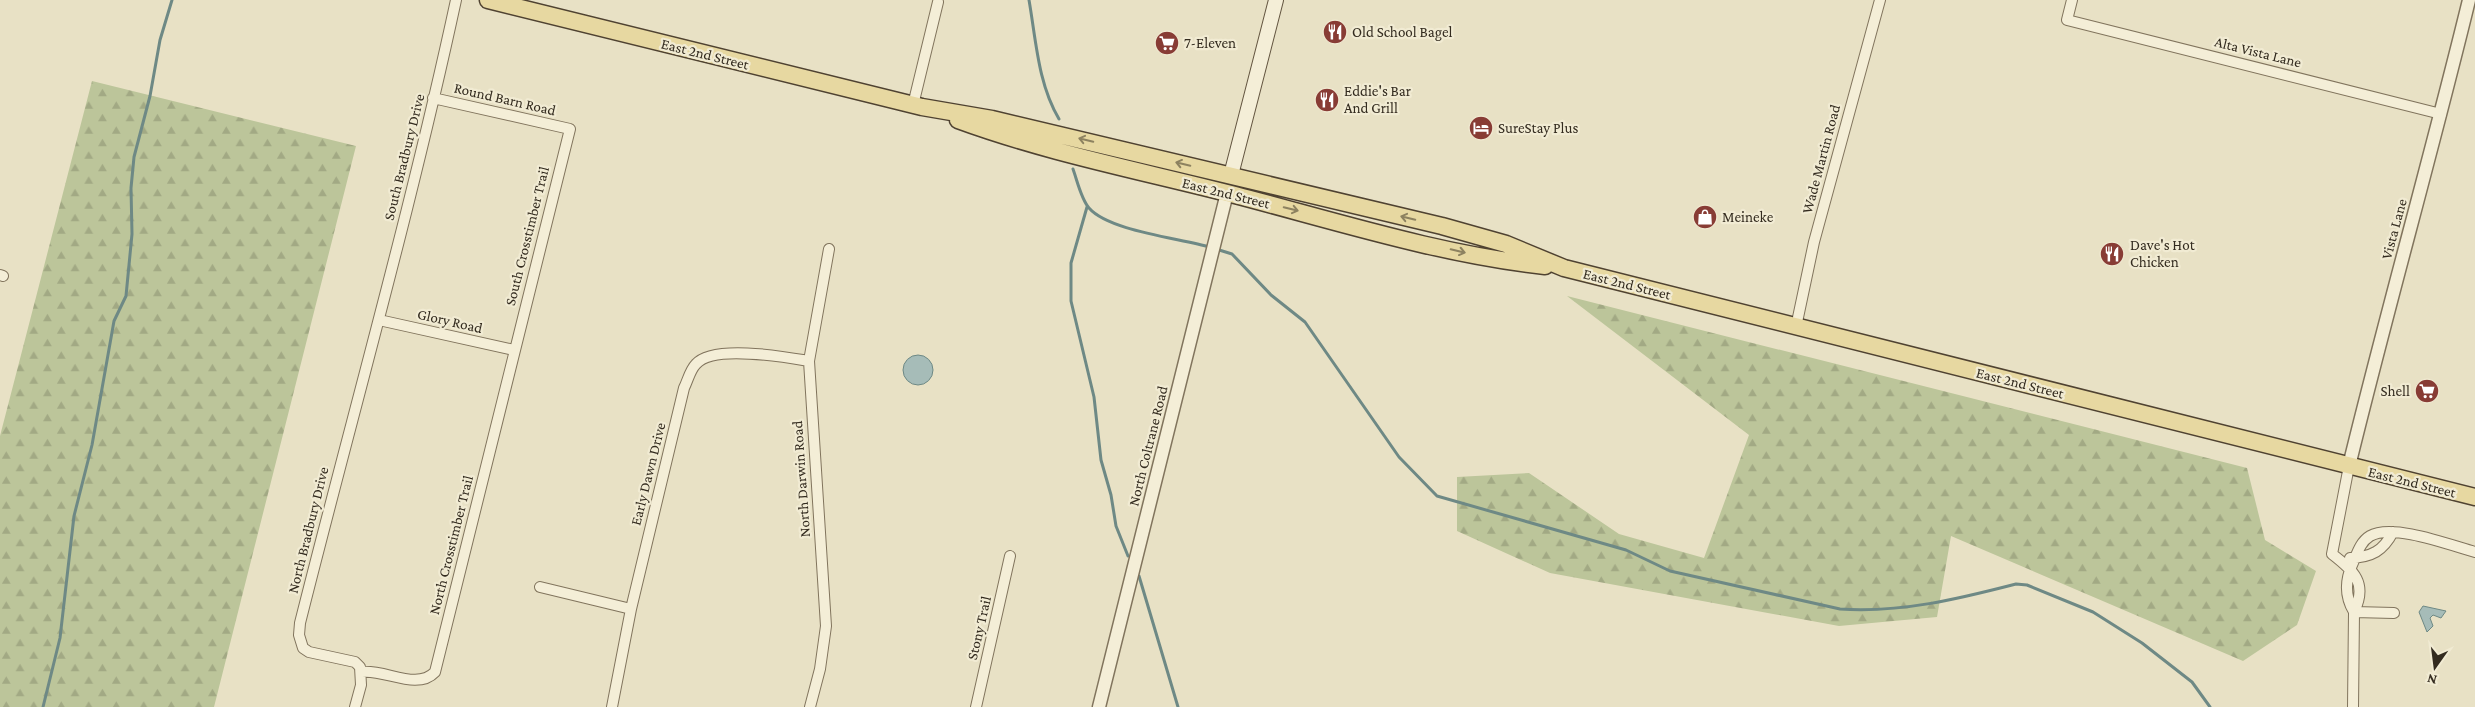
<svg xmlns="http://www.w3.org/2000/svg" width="2475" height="707" font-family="'Crimson Pro',serif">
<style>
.forest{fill:url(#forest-firs)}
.water{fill:#a6bcb8;stroke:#6e8985}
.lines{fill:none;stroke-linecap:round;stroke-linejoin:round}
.stream{stroke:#6e8985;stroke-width:3}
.minor-casing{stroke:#81745d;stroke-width:12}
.tertiary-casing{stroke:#81745d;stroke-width:15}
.secondary-casing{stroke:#635540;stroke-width:16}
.primary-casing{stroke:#4f4231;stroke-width:19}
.minor{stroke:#f4eed7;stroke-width:10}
.tertiary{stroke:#f4eed7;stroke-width:12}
.secondary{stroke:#f4eed7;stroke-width:14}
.primary{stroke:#e7d8a1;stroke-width:16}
.oneway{stroke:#8d8260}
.labels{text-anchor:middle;stroke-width:4.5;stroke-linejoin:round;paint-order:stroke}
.poi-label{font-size:15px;fill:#332b1f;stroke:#f1ebd3;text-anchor:start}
.street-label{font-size:15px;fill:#332b1f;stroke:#f1ebd3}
</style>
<defs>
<pattern id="forest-firs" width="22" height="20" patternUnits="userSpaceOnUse" patternTransform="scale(1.25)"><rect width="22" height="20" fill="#bcc59a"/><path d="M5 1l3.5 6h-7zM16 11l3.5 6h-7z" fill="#a2a984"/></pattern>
</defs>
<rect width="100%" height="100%" fill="#e8e1c5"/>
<path class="forest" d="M92 81 356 146 214 707H0V436Z
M1567 296 2247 468 2265 540 2316 571 2297 625 2243 661 1951 536 1937 617 1839 626 1550 573 1457 531V477L1529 473 1619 534 1704 558 1749 435Z"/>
<path class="water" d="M903 370a15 15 0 1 1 30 0a15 15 0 1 1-30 0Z
M2423 606 2446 611 2441 618 2433 615 2430 618 2433 626 2427 632 2419 612Z"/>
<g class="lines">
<path class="stream" d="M1029 0C1036 40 1038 84 1059 119
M1073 169C1077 180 1081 199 1089 208 1109 231 1179 238 1210 247
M1087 207 1071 263V301L1094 397 1101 460 1111 495 1116 526 1128 556
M1216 249 1232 254 1271 295 1305 322 1399 457 1437 496 1626 550 1670 571 1840 609C1901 613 1958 599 2016 584L2027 585 2093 612 2142 643 2192 682 2210 707
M1139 576 1178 707
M43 707 60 638 74 516 92 445 114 321 126 296 132 234 131 188 134 157 150 96 160 40 172 0"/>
<g class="minor-casing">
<path id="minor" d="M2072 0 2067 20 2441 114
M913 105 938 2
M0 275 3 276
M379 320 514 350
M1796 327 1814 242 1880 0
M2349 466 2332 554C2354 571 2368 583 2354 612L2353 707
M2350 558C2372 557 2383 551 2393 532
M540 587 631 609
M2354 612C2345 597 2345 581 2352 565 2357 554 2360 542 2370 536 2392 523 2450 545 2475 552
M2354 612 2394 613
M362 672C385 669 417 691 435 672L570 129 433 98
M355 707 361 685 360 667 355 662 309 652 303 648 299 635 300 623C352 416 411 209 456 0
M612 707 631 609 684 388C688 380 690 370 696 364 713 344 785 357 809 361
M810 707 820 669 826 626 809 361 829 249
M976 707 1010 556"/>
</g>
<g class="tertiary-casing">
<path id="tertiary" d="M2349 466C2387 310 2431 156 2469 0
M1099 707 1227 193"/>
</g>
<g class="secondary-casing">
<path id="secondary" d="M1231 175 1276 0"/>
</g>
<g class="primary-casing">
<path id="primary" d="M488 0 922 107 992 119 1442 226 1506 244 1564 268 2475 497
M958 120C1048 153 1142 171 1235 195 1335 221 1442 255 1545 266"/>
</g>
<use href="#minor" class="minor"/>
<use href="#tertiary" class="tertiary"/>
<use href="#secondary" class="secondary"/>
<use href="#primary" class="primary"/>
</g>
<defs><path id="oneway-shaft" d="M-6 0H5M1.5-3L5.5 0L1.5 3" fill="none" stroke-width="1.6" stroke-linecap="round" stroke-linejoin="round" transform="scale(1.25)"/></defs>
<g class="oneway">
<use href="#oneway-shaft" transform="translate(1086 140) rotate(-166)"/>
<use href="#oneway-shaft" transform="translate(1183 164) rotate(-167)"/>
<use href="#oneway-shaft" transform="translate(1291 209) rotate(14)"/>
<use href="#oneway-shaft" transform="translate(1408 218) rotate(-166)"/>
<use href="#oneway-shaft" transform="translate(1458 251) rotate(13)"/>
</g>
<defs>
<g id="restaurant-disc" transform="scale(1.25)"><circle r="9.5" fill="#883c35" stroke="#f1ebd3"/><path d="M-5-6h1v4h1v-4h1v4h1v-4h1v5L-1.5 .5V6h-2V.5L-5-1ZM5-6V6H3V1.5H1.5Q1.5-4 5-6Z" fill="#fff"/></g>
<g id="supermarket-disc" transform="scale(1.25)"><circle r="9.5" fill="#883c35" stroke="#f1ebd3"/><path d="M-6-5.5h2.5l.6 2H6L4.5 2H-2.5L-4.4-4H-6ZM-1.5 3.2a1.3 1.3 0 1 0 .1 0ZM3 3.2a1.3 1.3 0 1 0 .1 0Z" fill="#fff"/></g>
<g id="hotel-disc" transform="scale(1.25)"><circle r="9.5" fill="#883c35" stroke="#f1ebd3"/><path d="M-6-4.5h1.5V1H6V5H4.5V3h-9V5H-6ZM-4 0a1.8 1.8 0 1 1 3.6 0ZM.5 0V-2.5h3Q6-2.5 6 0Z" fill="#fff"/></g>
<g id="shop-disc" transform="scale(1.25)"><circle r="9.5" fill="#883c35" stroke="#f1ebd3"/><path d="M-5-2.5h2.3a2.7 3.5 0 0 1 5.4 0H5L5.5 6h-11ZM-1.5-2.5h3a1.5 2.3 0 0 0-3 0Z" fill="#fff"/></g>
</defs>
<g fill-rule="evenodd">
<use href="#restaurant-disc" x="1335" y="32"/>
<use href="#supermarket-disc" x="1167" y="43"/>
<use href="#restaurant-disc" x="1327" y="100"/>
<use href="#hotel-disc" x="1481" y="128"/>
<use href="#shop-disc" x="1705" y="217"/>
<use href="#restaurant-disc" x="2112" y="254"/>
<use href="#supermarket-disc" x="2427" y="391"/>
</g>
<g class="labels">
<g class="poi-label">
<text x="1352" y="37">Old School Bagel</text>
<text x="1184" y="48">7-Eleven</text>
<text x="1344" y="96">Eddie's Bar<tspan x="1344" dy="17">And Grill</tspan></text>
<text x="1498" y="133">SureStay Plus</text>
<text x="1722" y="222">Meineke</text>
<text x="2130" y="250">Dave's Hot<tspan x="2130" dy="17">Chicken</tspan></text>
<text x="2410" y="396" text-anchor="end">Shell</text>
</g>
<g class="street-label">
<text transform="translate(2258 52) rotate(14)" y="5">Alta Vista Lane</text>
<text transform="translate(705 54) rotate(14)" y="5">East 2nd Street</text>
<text transform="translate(505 99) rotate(13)" y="5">Round Barn Road</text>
<text transform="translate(404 157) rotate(-76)" y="5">South Bradbury Drive</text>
<text transform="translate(1821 159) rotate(-75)" y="5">Wade Martin Road</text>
<text transform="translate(1226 193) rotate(14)" y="5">East 2nd Street</text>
<text transform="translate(2394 229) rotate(-75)" y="5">Vista Lane</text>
<text transform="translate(527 236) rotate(-76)" y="5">South Crosstimber Trail</text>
<text transform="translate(1627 284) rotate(14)" y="5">East 2nd Street</text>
<text transform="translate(450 321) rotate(13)" y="5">Glory Road</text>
<text transform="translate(2020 383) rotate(14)" y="5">East 2nd Street</text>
<text transform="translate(1148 446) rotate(-76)" y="5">North Coltrane Road</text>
<text transform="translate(648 474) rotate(-76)" y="5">Early Dawn Drive</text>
<text transform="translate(801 479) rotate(-94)" y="5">North Darwin Road</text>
<text transform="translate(2412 482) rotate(14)" y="5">East 2nd Street</text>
<text transform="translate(308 530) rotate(-76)" y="5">North Bradbury Drive</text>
<text transform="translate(451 545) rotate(-76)" y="5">North Crosstimber Trail</text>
<text transform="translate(979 628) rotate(-77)" y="5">Stony Trail</text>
</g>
</g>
<g transform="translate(2435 667) rotate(194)" stroke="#f1ebd3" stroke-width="4" paint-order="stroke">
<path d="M0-4L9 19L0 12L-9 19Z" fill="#332b1f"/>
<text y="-8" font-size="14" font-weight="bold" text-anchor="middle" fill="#332b1f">N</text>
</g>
</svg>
